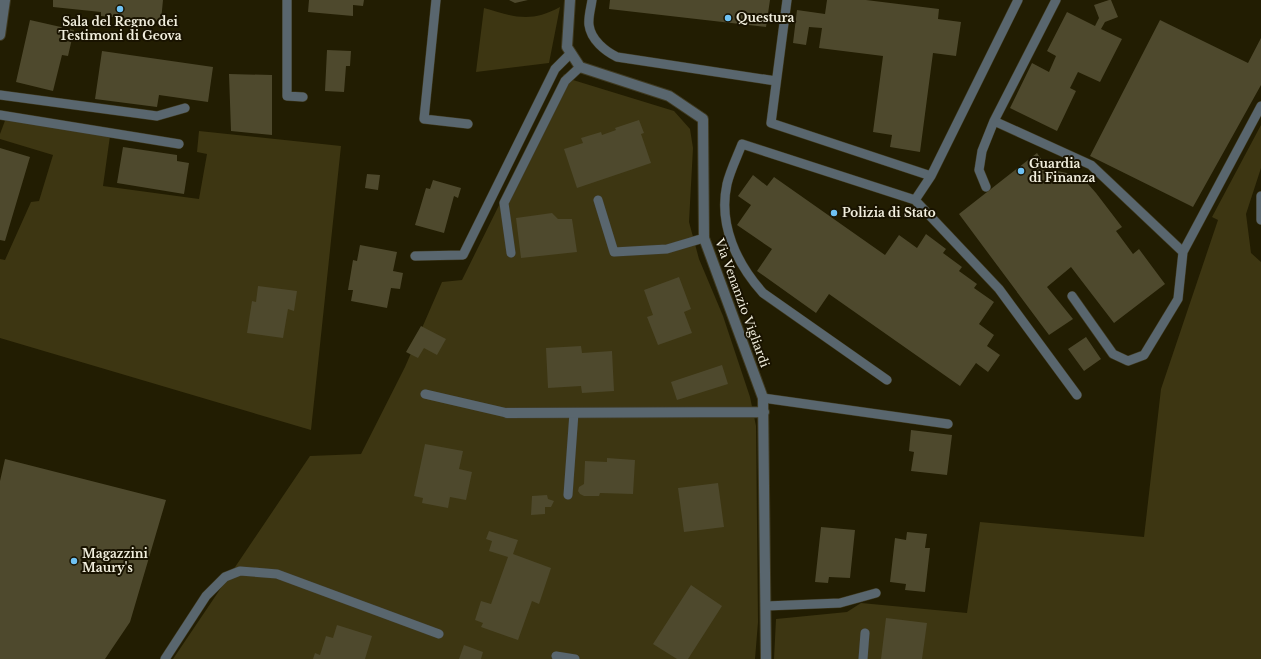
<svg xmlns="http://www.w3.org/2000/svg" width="1261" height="659" font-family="'Libre Baskerville',serif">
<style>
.green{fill:#3d3612}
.building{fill:#4e492d}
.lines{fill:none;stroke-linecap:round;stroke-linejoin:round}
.service-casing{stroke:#3f3a21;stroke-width:10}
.minor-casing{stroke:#3f3a21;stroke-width:12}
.tertiary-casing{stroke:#3f3a21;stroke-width:12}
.service{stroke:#59666e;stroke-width:9}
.minor{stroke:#59666e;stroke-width:10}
.tertiary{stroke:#59666e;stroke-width:10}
.poi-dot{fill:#6fc2f4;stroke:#191300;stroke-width:1.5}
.labels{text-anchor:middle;stroke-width:4;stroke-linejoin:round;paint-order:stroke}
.poi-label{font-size:12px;font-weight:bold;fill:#f1eedd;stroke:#191300;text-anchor:start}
.street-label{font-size:12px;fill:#f1eedd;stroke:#191300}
</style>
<rect width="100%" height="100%" fill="#221d02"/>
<path class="green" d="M560 7 549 63 476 72 484 8C514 17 531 23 560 7Z
M564 74 573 80 674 111 690 129 693 148 689 222 699 259 723 316 750 397 756 426 758 622 755 659H173L310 456 361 454 405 367 442 282 462 280Z
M6 118 110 136 103 186 199 199 207 154 197 152 199 131 341 146 311 430 0 338V259L5 260 31 202 39 201 53 155 0 139V134Z
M1261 125V168L1246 214 1251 253 1261 262V659H774L776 619 847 612 861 603 967 613 980 522 1144 537 1161 389 1218 220 1212 217Z"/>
<path class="building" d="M53 0H163L161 21 101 16V12L53 7Z
M309 0H364L363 6 353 5V16L308 12Z
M509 0H528L515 3Z
M610 0H770L766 27 609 9Z
M827 0H866L939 9 938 19 961 22 956 56 933 53 920 152 890 147 892 135 873 132 883 56 819 48 822 28 809 27 806 45 793 43 797 10 825 14Z
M1109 0H1111L1118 17 1105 22 1101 29 1122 39 1100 82 1078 72 1070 88 1076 91 1057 131 1010 108 1032 63 1049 72 1056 56 1047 51 1067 12 1095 26 1099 18 1094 5Z
M30 20 74 30 68 56 62 55 53 91 16 82Z
M1160 20 1248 63 1261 38V85L1193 207 1090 156Z
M327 50 351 51 350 66H346L344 92 325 91Z
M102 51 213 67 208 102 159 95 157 107 95 99Z
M229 74 272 75V135L231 131Z
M639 120 644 133 641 134 651 163 577 188 564 149 583 143 581 138 601 132 602 135 616 130 615 128Z
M123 147 177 155V161L189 163 184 194 117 183Z
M0 148 30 157 5 241 0 240Z
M1037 153 1048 169 1081 176 1096 193 1122 227 1116 231 1133 254 1139 249 1165 284 1114 323 1071 267 1047 287 1073 319 1049 335 959 214Z
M367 174 380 175 378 190 365 188Z
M753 175 767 186 774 177 885 255 899 235 917 248 926 234 946 249 943 253 962 267 959 271 977 284 974 288 994 302 979 324 994 335 987 346 1000 355 988 372 976 363 960 386 829 294 816 313 757 271 772 249 737 225 751 205 738 196Z
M433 180 461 188 458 198 454 196 444 233 415 225 426 188 430 189Z
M552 213 558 219H572L577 252 521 258 516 218Z
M360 245 397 252 393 271 403 273 400 289 391 288 387 308 351 301 353 290H348L353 260 357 261Z
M679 277 691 309 684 312 692 333 658 345 647 317 653 315 644 290Z
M258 286 297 291 294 311 288 309 283 338 247 333 252 301 256 302Z
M421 326 446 339 437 355 424 348 418 358 406 352Z
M1086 337 1101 359 1084 371 1068 349Z
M581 346 582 353 612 351 614 391 582 393 581 386 548 388 546 348Z
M722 365 728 384 677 400 671 382Z
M911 430 952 435 947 475 911 471 914 452 909 451Z
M425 444 463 451 459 469 472 472 466 500 450 497 448 508 422 503 423 498 414 496Z
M607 458 635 460 633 494 600 493 599 496H584L580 494 578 491 579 487 584 484 585 461 607 462Z
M5 459 166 500 130 622 105 659H0V481Z
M718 483 724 527 684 532 678 488Z
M547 495 548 499 554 501 551 507H545V514L531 515 532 496Z
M821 527 855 530 850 578 829 577 828 583 815 582Z
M489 531 518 540 513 554 551 568 539 604 532 601 518 640 481 627 483 623 475 620 481 601 491 604 508 557 489 551 492 541 486 539Z
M907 532 927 534 925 548H930L925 592 905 590 906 584 890 582 895 538 906 540Z
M691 585 722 606 688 659H677L653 644Z
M886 618 927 623 922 659H881Z
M337 625 372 636 365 659H313L315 653 320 655 326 636 333 638Z
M464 645 483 652 481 659H459Z"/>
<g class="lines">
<g class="service-casing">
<path id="service" d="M287 0V96L303 97
M436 0 424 119 468 124
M592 0C591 8 588 17 589 25 591 40 605 51 617 57L776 81
M787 0 771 123 931 176 1018 0
M0 95 157 116 185 108
M0 115 179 144
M994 121 1091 165 1183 252 1261 106
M986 187 979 170 982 151 994 121 1056 0
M1261 196V220
M598 200 614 252 667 249 704 238
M915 200 931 176
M511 253 504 203 565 81 580 67
M415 256 463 255 555 69 570 54
M1072 296 1113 354 1128 361 1144 355 1178 299 1183 252
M887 380 763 293C737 264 718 225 727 184 730 171 737 157 742 144L915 200 999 289 1077 395
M425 394 507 413
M763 398 948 424
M568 495 574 413
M766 606 840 603 876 593
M556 656 575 659
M165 659 206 596 225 577 240 571 277 574 439 634
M863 659 865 633"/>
</g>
<g class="minor-casing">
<path id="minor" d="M570 0 567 47 580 67 669 96 703 119 704 238 763 398 766 659
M507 413 764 412"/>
</g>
<g class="tertiary-casing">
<path id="tertiary" d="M0 35 5 0"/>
</g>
<use href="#service" class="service"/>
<use href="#minor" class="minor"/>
<use href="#tertiary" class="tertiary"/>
</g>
<g class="poi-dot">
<circle cx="120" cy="9" r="4"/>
<circle cx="728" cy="18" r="4"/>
<circle cx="1021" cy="171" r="4"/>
<circle cx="834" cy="213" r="4"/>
<circle cx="74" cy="561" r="4"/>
</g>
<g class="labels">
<g class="poi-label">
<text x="736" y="22">Questura</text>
<text x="120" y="26" text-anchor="middle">Sala del Regno dei<tspan x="120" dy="14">Testimoni di Geova</tspan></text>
<text x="1029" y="168">Guardia<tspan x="1029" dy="14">di Finanza</tspan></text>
<text x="842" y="217">Polizia di Stato</text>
<text x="82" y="558">Magazzini<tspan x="82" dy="14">Maury's</tspan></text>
</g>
<g class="street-label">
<text transform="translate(742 303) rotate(70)" y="4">Via Venanzio Vigliardi</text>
</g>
</g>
</svg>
